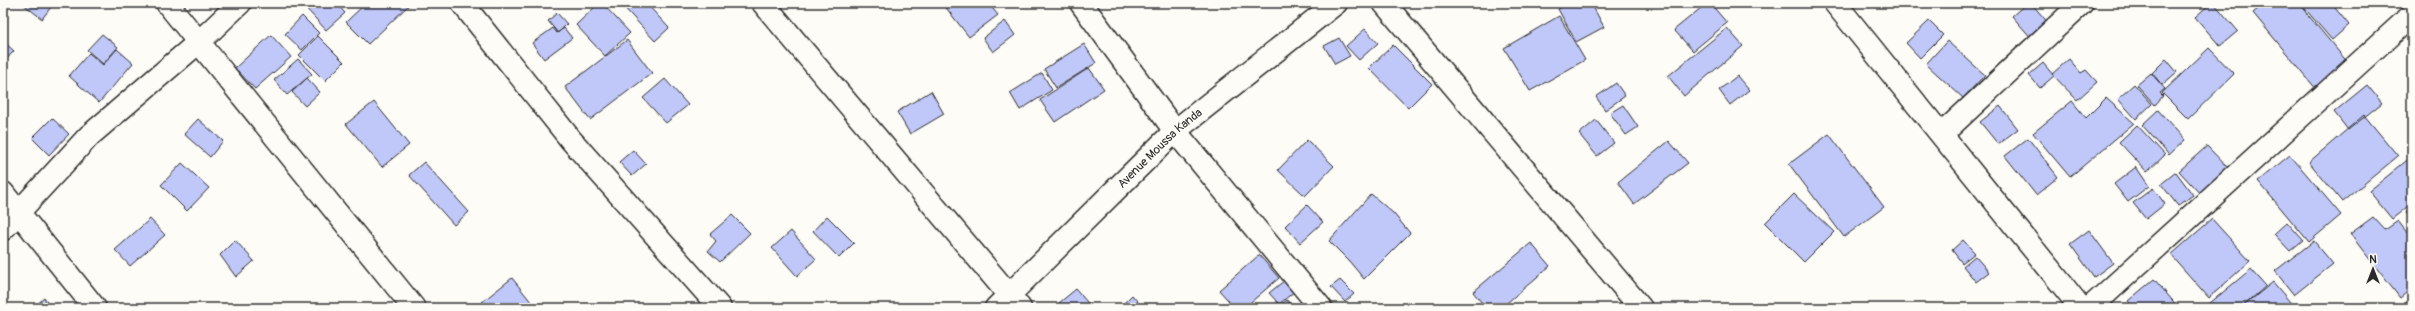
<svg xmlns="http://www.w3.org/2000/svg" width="2415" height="311" font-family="Pangolin,sans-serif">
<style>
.building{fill:#c0c8f9;stroke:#2b2b2b}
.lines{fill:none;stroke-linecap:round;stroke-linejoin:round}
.street-casing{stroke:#2b2b2b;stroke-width:25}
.secondary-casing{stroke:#2b2b2b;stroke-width:25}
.street{stroke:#fdfcf7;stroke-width:22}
.secondary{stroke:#fdfcf7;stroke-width:22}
.labels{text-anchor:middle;stroke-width:3;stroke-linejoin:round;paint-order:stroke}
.street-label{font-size:12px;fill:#2b2b2b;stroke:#fdfcf7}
</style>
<rect width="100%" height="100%" fill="#fdfcf7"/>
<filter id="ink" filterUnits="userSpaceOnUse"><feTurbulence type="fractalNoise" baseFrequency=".025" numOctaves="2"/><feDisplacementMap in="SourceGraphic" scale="8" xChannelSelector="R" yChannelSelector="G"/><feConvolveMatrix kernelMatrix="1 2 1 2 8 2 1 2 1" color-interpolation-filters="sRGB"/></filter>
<g filter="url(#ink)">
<path class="building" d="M22 3H54L42 19Z
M305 3H336L345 13 326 30 303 5Z
M366 3H409L410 4 368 44 346 22Z
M599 3H602L630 33 605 56 576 25Z
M620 3H646L669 28 655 41Z
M945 3H988L998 15 969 37 943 4Z
M1569 3H1591L1604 27 1576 42 1558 9Z
M1707 3H1710L1727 23 1693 51 1674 30Z
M2027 3H2031L2050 25 2033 40 2012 16Z
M2211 3H2214L2238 31 2220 46 2195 17Z
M2265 3H2298L2349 64 2317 90 2253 13Z
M2300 3H2331L2349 25 2332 40Z
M557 13 567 24 558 33 548 21Z
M302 16 319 33 302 50 285 34Z
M1559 16 1585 60 1530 91 1504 48Z
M1005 21 1015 35 993 52 983 38Z
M1929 21 1943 35 1920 58 1906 43Z
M553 28 557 33 564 28 572 38 544 59 532 43Z
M1727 28 1743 46 1684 96 1668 76Z
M1365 29 1378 43 1359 60 1346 46Z
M102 34 118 47 103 64 87 50Z
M271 35 291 57 255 89 235 68Z
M318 36 344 62 325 81 299 55Z
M1339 38 1350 56 1335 64 1324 46Z
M627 40 652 73 590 120 565 87Z
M3 41 14 51 3 63Z
M1947 41 1985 75 1963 98 1926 64Z
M1084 44 1096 63 1056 88 1044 69Z
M1393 45 1432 84 1408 108 1369 68Z
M2209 48 2234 74 2188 119 2162 93Z
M117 49 133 63 99 103 69 76 89 53 103 65Z
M298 59 312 74 287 95 274 80Z
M2069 59 2081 73 2086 70 2097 82 2077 100 2052 74Z
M2166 59 2177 72 2162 85 2152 73Z
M2043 63 2054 76 2040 88 2029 75Z
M1089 68 1104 89 1055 122 1040 100Z
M1042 73 1052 90 1020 110 1010 93Z
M2151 73 2165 89 2160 93 2163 96 2155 105 2137 85Z
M1737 76 1749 90 1730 105 1719 90Z
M307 78 320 92 305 106 292 92Z
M665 79 688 105 666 123 643 98Z
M1616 83 1625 96 1605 110 1596 97Z
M2134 84 2152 104 2136 119 2118 99Z
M2367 85 2382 103 2348 130 2334 112Z
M931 91 944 114 910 134 897 112Z
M2106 98 2134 123 2070 177 2033 133 2072 101 2086 118Z
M374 102 409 145 382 167 346 124Z
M1623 105 1638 127 1626 135 1610 113Z
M2000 106 2018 129 1998 144 1980 122Z
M2158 110 2185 140 2169 155 2142 125Z
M2364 115 2398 156 2342 202 2309 162Z
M52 118 69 134 49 155 32 138Z
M198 119 223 141 210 157 184 134Z
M1596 120 1614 143 1597 156 1579 134Z
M2137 125 2165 155 2147 172 2119 142Z
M1829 134 1884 207 1844 237 1789 164Z
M2028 138 2058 177 2036 195 2005 156Z
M1307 140 1334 166 1305 196 1278 170Z
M1669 141 1688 163 1634 204 1618 182Z
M2207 146 2231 171 2202 196 2179 171Z
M633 150 646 164 632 176 619 162Z
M2290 155 2341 215 2309 242 2258 181Z
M2411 157 2412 203 2392 219 2369 191Z
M424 162 469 212 454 225 409 175Z
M182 163 209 188 187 211 161 185Z
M2136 167 2149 186 2128 202 2114 184Z
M2176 172 2193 195 2178 206 2161 184Z
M2153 188 2165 204 2146 219 2133 203Z
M1371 194 1393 213 1410 233 1364 279 1349 261 1329 241Z
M1794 194 1834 232 1804 262 1765 223Z
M1307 205 1323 222 1300 243 1285 226Z
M2412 208V221L2406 212Z
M732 215 750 233 720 262 708 251 716 241 710 234Z
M827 216 854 243 839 258 813 231Z
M2373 217 2385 230 2398 221 2412 239V288L2400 298 2350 234Z
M150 219 165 235 130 266 115 250Z
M2212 219 2250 261 2209 298 2171 255Z
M2287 222 2303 240 2290 251 2274 234Z
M2089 230 2113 263 2094 277 2070 244Z
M791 231 816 259 797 276 772 248Z
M235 240 254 261 236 277 220 255Z
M1963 240 1975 253 1962 263 1952 250Z
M2314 241 2333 264 2294 295 2275 271Z
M1531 243 1550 266 1501 308H1486L1473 292Z
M1259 255 1279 278 1244 308H1235L1219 290Z
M1975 256 1989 272 1976 282 1963 266Z
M2251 269 2266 286 2241 308H2204Z
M512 278 536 308H487L482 302Z
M2154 279 2179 308H2134L2128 301Z
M1285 280 1295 291 1279 304 1269 293Z
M1340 280 1354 294 1345 302 1331 287Z
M2273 282 2295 308H2241Z
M1076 289 1092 308H1063L1059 303Z
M1132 295 1143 308H1119Z
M44 298 51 308H33Z
M1287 300 1293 308H1276Z"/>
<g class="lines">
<g class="street-casing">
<g id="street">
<path d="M167 3 414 308"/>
<path d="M462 3 571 140 720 308"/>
<path d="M763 3 1020 308"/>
<path d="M1081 3 1175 131 1321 308"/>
<path d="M1384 3 1641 308"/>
<path d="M1942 134 2082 3"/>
<path d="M3 193 95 308"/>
<path d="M3 229 89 136 200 41 240 3"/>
<path id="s1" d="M996 308 1175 131 1336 3"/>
<path d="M2090 308 2412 15"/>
</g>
</g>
<g class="secondary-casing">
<path id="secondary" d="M1835 3 2081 308"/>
</g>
<use href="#street" class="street"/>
<use href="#secondary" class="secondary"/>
</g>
</g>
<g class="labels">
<g class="street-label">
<text dy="4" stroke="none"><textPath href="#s1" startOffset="229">Avenue Moussa Kanda</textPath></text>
</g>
</g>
<rect width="2415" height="311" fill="none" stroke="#fdfcf7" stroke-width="16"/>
<rect x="8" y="8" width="2399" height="295" fill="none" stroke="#2b2b2b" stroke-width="1.5" filter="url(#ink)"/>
<g transform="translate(2373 269)" stroke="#fdfcf7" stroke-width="3" paint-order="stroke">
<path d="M0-3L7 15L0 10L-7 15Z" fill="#2b2b2b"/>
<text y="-6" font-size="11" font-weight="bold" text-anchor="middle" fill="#2b2b2b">N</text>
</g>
</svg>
